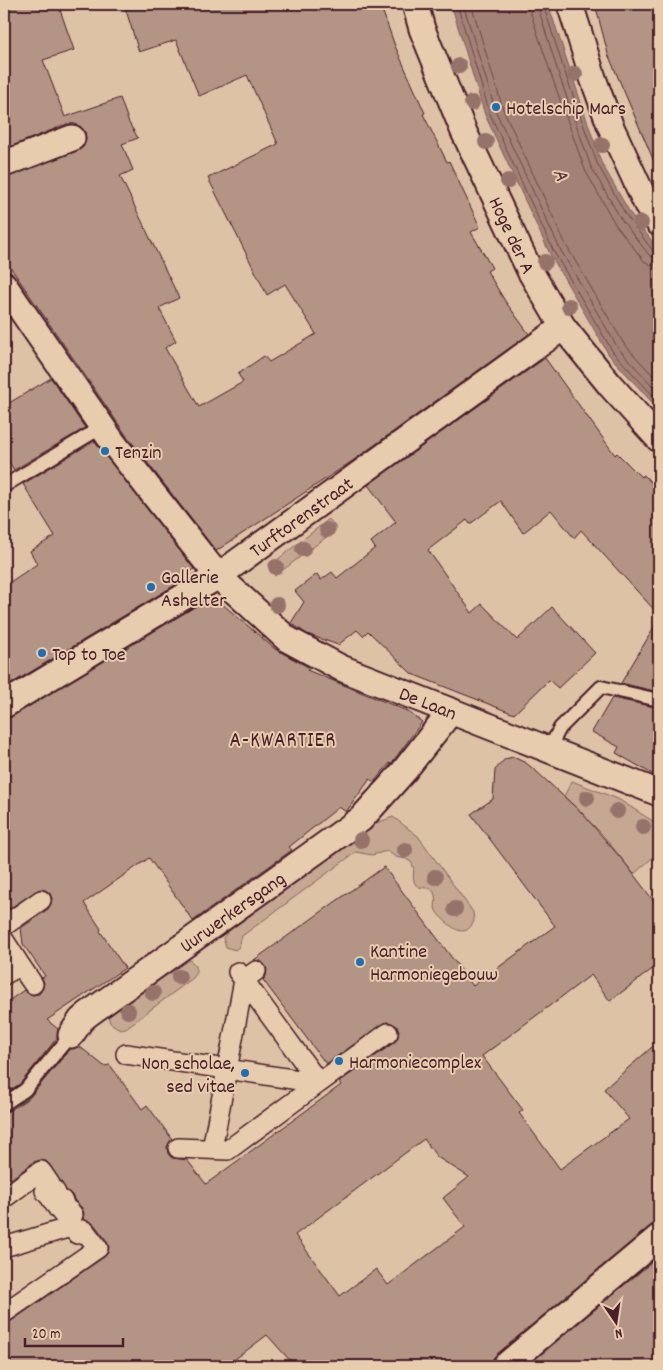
<svg xmlns="http://www.w3.org/2000/svg" width="663" height="1370" font-family="Dekko,sans-serif">
<style>
.green{fill:#c5a792;stroke:#88635e}
.water{fill:#a38176;stroke:#7f5a58}
.lines{fill:none;stroke-linecap:round;stroke-linejoin:round}
.shore{stroke:#6e4649;stroke-width:1}
.building{fill:#b49484;stroke:#4a1f2b;fill-rule:evenodd}
.service-casing{stroke:#4a1f2b;stroke-width:16}
.pedestrian-casing{stroke:#4a1f2b;stroke-width:22}
.minor-casing{stroke:#4a1f2b;stroke-width:29}
.service{stroke:#e7ccae;stroke-width:12}
.pedestrian{stroke:#e7ccae;stroke-width:19}
.minor{stroke:#e7ccae;stroke-width:25}
.tree{fill:#96736b}
.poi-dot{fill:#1f6fb2;stroke:#e7ccae;stroke-width:2}
.labels{text-anchor:middle;stroke-width:4;stroke-linejoin:round;paint-order:stroke}
.poi-label{font-size:20px;fill:#4a1f2b;stroke:#e7ccae;text-anchor:start}
.street-label{font-size:20px;fill:#4a1f2b;stroke:#e7ccae}
.water-label{font-size:21px;font-style:italic;fill:#5c333a;stroke:#e7ccae}
.neighbourhood-label{font-size:21px;letter-spacing:1px;fill:#4a1f2b;stroke:#e7ccae}
</style>
<rect width="100%" height="100%" fill="#dec2a6"/>
<filter id="ink" filterUnits="userSpaceOnUse"><feTurbulence type="fractalNoise" baseFrequency=".02" numOctaves="2"/><feDisplacementMap in="SourceGraphic" scale="10" xChannelSelector="R" yChannelSelector="G"/><feConvolveMatrix kernelMatrix="1 2 1 2 8 2 1 2 1" color-interpolation-filters="sRGB"/></filter>
<g filter="url(#ink)">
<path class="green" d="M329 519 337 529 275 576 268 567Z
M572 781 618 799 659 825V852L634 874 602 834 564 796Z
M393 817 418 836 473 912 474 921C466 938 455 930 445 921 440 916 437 914 435 908 439 876 418 896 414 881 412 874 416 870 411 862L406 859 396 857 387 851 372 855 356 852 242 936 239 947 235 950 226 947 223 938 229 931 371 825Z
M185 960H190L196 966V974L193 978 126 1028 120 1029 110 1023 108 1015Z"/>
<path class="water" d="M451 4H548L601 162 630 213 659 250V410L609 355 550 254 485 115Z"/>
<g class="lines">
<path class="shore" d="M457 4 490 114 554 252 613 352 659 402
M463 4 496 112 560 249 618 348 659 393
M471 4 503 109 566 245 624 344 659 382
M529 4 530 11 552 77 585 170 615 224 644 261 651 265 659 266
M537 4 559 75 591 167 621 219 649 255 659 259
M543 4 565 73 597 163 626 215 653 251 659 253"/>
</g>
<path class="building" d="M4 4H58L74 50 43 60 65 117 120 98 129 123 138 138 122 144 133 170 120 176 179 298 159 308 176 341 165 348 199 407 243 382 238 374 264 356 269 362 316 334 285 284 267 295 208 178 278 144 247 75 199 96 176 40 139 52 124 4H380L395 46 425 113 423 114 447 162 449 161 480 227 471 232 492 268 487 271 505 301 529 334 351 462 216 551 126 435 4 258V178L77 151 83 147 86 140 85 132 81 127 74 124H67L4 149Z
M595 4H659V173L608 54Z
M545 358 615 455 617 453 641 477 644 475 659 491V615L581 530 574 538 551 510 523 533 501 501 470 524 467 520 428 550 472 613 482 604 517 640 552 607 595 653 558 688 549 680 514 714 412 674 368 631 363 636 357 630 338 645 307 634 291 623 304 602 295 591 317 574 321 580 332 572 337 578 375 548 371 542 396 522 368 485Z
M51 378 85 428 14 470 4 454V406Z
M94 441 194 569 187 573 190 576 4 688V586L37 564 30 551 55 536 23 484Z
M213 596 275 649 310 668 307 670 407 711 422 722 391 764 390 763 374 782 370 779 346 812 339 807 289 847 292 850 193 921 149 858 84 903 101 929 100 931 125 968 47 1020 58 1029 57 1038 20 1084 4 1094V1004L24 990 29 994 33 995 39 994 43 988 44 983 42 978 45 976 23 944 21 928 48 909 51 904 52 899 50 893 45 890 40 889 4 912V719L11 717Z
M659 619V692L621 683Z
M612 698 659 708V778L616 753 619 747 592 732Z
M513 757 526 763 537 772 583 814 625 863 659 908V964L610 1001 591 975 482 1056 523 1110 519 1113 560 1169 629 1119 604 1089 659 1041V1223L650 1226 496 1355 492 1361 491 1366H295L267 1335 226 1366H4V1324L10 1322 104 1257 108 1253 109 1247 107 1241 94 1224 83 1219 84 1213 82 1208 75 1201 72 1195 66 1190 50 1165 46 1161 40 1160 34 1162 4 1184V1112L9 1111 30 1097 70 1049 79 1046 104 1066 110 1065 142 1109 147 1105 172 1139 167 1147 168 1154 172 1158 187 1160 206 1184 341 1085 339 1082 395 1042 398 1037 399 1031 397 1026 392 1023 386 1022 326 1064 263 980 266 976 267 970 265 965 260 961 254 960 384 867 473 986 555 926 471 814 493 799 495 770 505 759ZM424 1139 437 1157 469 1177 443 1198 465 1227 388 1285 376 1269 340 1296 295 1235Z
M659 1256V1358L649 1366H527Z"/>
<g class="lines">
<g class="service-casing">
<path id="service" d="M4 486 102 427
M549 749 560 728 601 687 659 700
M4 1104 25 1090 71 1035"/>
</g>
<g class="pedestrian-casing">
<path id="pedestrian" d="M4 926 41 900
M4 940 20 965
M4 975 20 965 33 984
M126 1054 319 1083 388 1033
M178 1148 228 1150 319 1083 238 972
M212 1149 244 980 256 971
M4 1198 41 1171 50 1184 49 1185 50 1187 45 1191 48 1195 54 1190 56 1193 50 1197 55 1205 62 1200 64 1204 58 1209 64 1216 70 1211 73 1215 66 1220 77 1234 82 1230 83 1233 85 1231 98 1248 4 1313
M4 1247 71 1227"/>
</g>
<g class="minor-casing">
<g id="minor">
<path id="s1" d="M415 4 422 29 464 132 530 271 563 327 610 385 659 439"/>
<path d="M570 4 593 78 610 125 648 207 659 223"/>
<path d="M4 164 72 138"/>
<path id="s2" d="M4 285 114 444 202 556 218 576 287 639 341 668 659 793"/>
<path id="s3" d="M4 705 218 576 563 327"/>
<path id="s4" d="M71 1035 81 1020 88 1014 361 819 404 771 451 711"/>
<path d="M505 1366 659 1237"/>
</g>
</g>
<use href="#service" class="service"/>
<use href="#pedestrian" class="pedestrian"/>
<use href="#minor" class="minor"/>
</g>
<g class="tree">
<circle cx="459" cy="66" r="8"/>
<circle cx="575" cy="74" r="8"/>
<circle cx="472" cy="103" r="8"/>
<circle cx="486" cy="142" r="8"/>
<circle cx="602" cy="145" r="8"/>
<circle cx="508" cy="181" r="8"/>
<circle cx="641" cy="223" r="8"/>
<circle cx="545" cy="262" r="8"/>
<circle cx="569" cy="306" r="8"/>
<circle cx="327" cy="530" r="8"/>
<circle cx="303" cy="549" r="8"/>
<circle cx="276" cy="567" r="8"/>
<circle cx="277" cy="605" r="8"/>
<circle cx="587" cy="798" r="8"/>
<circle cx="617" cy="811" r="8"/>
<circle cx="643" cy="827" r="8"/>
<circle cx="361" cy="840" r="8"/>
<circle cx="405" cy="850" r="8"/>
<circle cx="435" cy="877" r="8"/>
<circle cx="455" cy="909" r="8"/>
<circle cx="179" cy="977" r="8"/>
<circle cx="153" cy="993" r="8"/>
<circle cx="128" cy="1011" r="8"/>
</g>
</g>
<g class="poi-dot">
<circle cx="496" cy="107" r="5"/>
<circle cx="105" cy="451" r="5"/>
<circle cx="151" cy="587" r="5"/>
<circle cx="42" cy="653" r="5"/>
<circle cx="360" cy="962" r="5"/>
<circle cx="339" cy="1061" r="5"/>
<circle cx="245" cy="1073" r="5"/>
</g>
<g class="labels">
<g class="poi-label">
<text x="506" y="114">Hotelschip Mars</text>
<text x="115" y="458">Tenzin</text>
<text x="161" y="583">Gallerie<tspan x="161" dy="23">Ashelter</tspan></text>
<text x="52" y="660">Top to Toe</text>
<text x="370" y="957">Kantine<tspan x="370" dy="23">Harmoniegebouw</tspan></text>
<text x="349" y="1068">Harmoniecomplex</text>
<text x="235" y="1069" text-anchor="end">Non scholae,<tspan x="235" dy="23">sed vitae</tspan></text>
</g>
<g class="street-label">
<text dy="7" stroke="none"><textPath href="#s1" startOffset="251">Hoge der A</textPath></text>
<text dy="7" stroke="none"><textPath href="#s3" startOffset="352">Turftorenstraat</textPath></text>
<text dy="7" stroke="none"><textPath href="#s2" startOffset="610">De Laan</textPath></text>
<text dy="7" stroke="none"><textPath href="#s4" startOffset="204">Uurwerkersgang</textPath></text>
</g>
<g class="water-label">
<text transform="translate(562 174) rotate(67)" y="7">A</text>
</g>
<g class="neighbourhood-label">
<text x="283" y="746">A-KWARTIER</text>
</g>
</g>
<rect width="663" height="1370" fill="none" stroke="#e7ccae" stroke-width="20"/>
<rect x="10" y="10" width="643" height="1350" fill="none" stroke="#4a1f2b" stroke-width="2" filter="url(#ink)"/>
<g transform="translate(616 1322) rotate(167)" stroke="#e7ccae" stroke-width="4" paint-order="stroke">
<path d="M0-4L9 19L0 12L-9 19Z" fill="#4a1f2b"/>
<text y="-8" font-size="14" font-weight="bold" text-anchor="middle" fill="#4a1f2b">N</text>
</g>
<path d="M25 1338v8h98v-8" fill="none" stroke="#4a1f2b" stroke-width="2.5"/>
<text x="32" y="1338" font-size="15" fill="#4a1f2b" stroke="#e7ccae" stroke-width="4" paint-order="stroke">20 m</text>
</svg>
